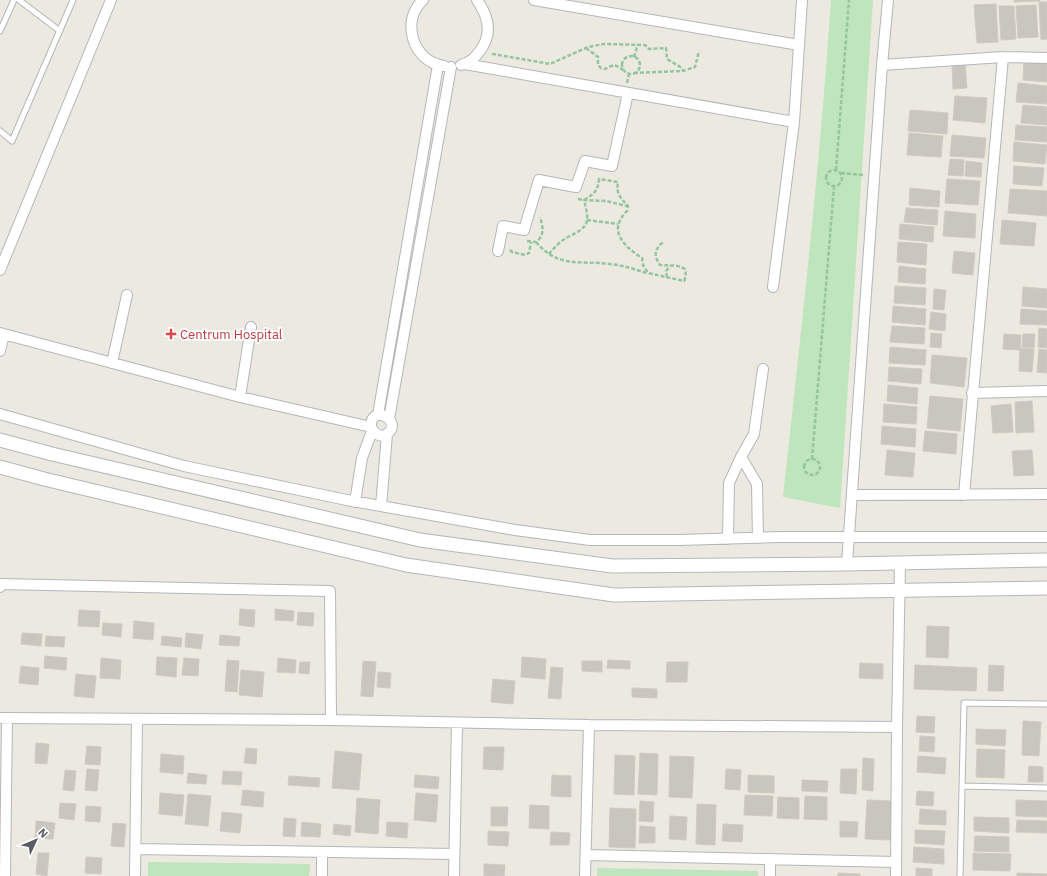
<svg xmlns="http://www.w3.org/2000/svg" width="1047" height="876" font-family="'IBM Plex Sans',sans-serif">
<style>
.green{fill:#bee5bb}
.building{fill:#c9c5bf;stroke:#d1cabe}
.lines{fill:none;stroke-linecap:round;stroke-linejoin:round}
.service-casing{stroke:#b3b7bb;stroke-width:7}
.minor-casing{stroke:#b3b7bb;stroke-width:12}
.tertiary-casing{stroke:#b3b7bb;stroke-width:15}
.path{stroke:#95c59f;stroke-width:2.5;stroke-dasharray:4 2;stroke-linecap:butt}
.service{stroke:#fff;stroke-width:5}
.minor{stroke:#fff;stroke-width:10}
.tertiary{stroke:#fff;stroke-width:13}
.health-dot{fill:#e0444e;stroke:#fff;stroke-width:1.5}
.labels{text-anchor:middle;stroke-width:4;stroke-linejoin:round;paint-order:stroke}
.health-label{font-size:13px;fill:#be3a42;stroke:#fff;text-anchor:start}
</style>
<rect width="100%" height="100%" fill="#ece9e0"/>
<path class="green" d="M831 0H873L840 508 783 497C801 332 820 166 831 0Z
M148 862 310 864 309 876H148Z
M597 868 758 871V876H597Z"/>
<path class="building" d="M1014 0H1040V1L1014 2Z
M1039 2H1047V39L1041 40Z
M996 4 998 42 977 43 974 5Z
M1036 5 1038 37 1018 38 1016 6Z
M999 6H1014L1016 39 1001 40Z
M1024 61 1047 63V82L1023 80Z
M965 63 967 88 953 89 952 64Z
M1018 83 1047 86V104L1016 102Z
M955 96 987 98 985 123 953 120Z
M1023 105 1047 107V125L1021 123Z
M910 110 948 113 947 134 908 131Z
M1016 125 1047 127V142L1015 140Z
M909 133 943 136 941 157 907 155Z
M952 135 986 138 984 158 950 156Z
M1014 142 1047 145 1045 164 1013 161Z
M950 159 964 160 963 176 948 175Z
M966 161 982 163 981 177 965 176Z
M1014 166 1044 168 1042 186 1013 184Z
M947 179 980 181 978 205 945 203Z
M910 188 940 191 939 207 909 205Z
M1010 189 1047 191V216L1008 213Z
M906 208 938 210 937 225 904 222Z
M945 211 976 214 975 238 943 236Z
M1002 220 1036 223 1034 246 1000 244Z
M900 224 934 227 933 242 899 239Z
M898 242 927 244 926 265 897 262Z
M954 251 975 253 973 275 952 273Z
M899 266 926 269 925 284 898 282Z
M895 286 926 288 925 305 894 303Z
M1023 287 1047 289V308L1022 306Z
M934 289 946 290 944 310 933 309Z
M893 306 926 309 925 325 892 322Z
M1021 309 1047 311V325L1020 324Z
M931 312 946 314 945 331 929 329Z
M892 326 925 328 924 344 890 342Z
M1039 328 1047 329V348L1038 347Z
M931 333 942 334 941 348 930 347Z
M1004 334 1021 335 1020 350 1003 349Z
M1023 334H1035L1034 348 1022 347Z
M890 347 926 350 925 365 889 363Z
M1020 348 1034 349 1032 372 1019 371Z
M1039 349 1047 350V373L1037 372Z
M932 355 967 358 964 387 930 383Z
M889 367 922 369 921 384 888 381Z
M888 385 918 388 917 404 887 401Z
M930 396 963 399 960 431 927 428Z
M1032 401 1034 432 1016 433 1015 402Z
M884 404 917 407 916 424 883 422Z
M1011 404 1013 432 993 433 991 406Z
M882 426 916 429 915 447 881 444Z
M925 431 957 434 956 454 923 451Z
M887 450 915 453 913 477 885 475Z
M1032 450 1034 475 1014 476 1012 451Z
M240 609 255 610 254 627 239 625Z
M275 609 294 611 293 621 275 620Z
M79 610 100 611 99 627 78 626Z
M298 612 314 613 313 626 297 625Z
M134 621 154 623 153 640 133 638Z
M103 623 122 624 121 637 102 635Z
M927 626 949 627 948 658 926 657Z
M22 633 42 634 41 646 21 644Z
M186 633 203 635 201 649 185 647Z
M220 635 240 637 239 646 219 645Z
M46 636 65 637 64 647 45 646Z
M162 636 182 638 181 647 161 645Z
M45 656 67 658 66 670 44 668Z
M157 657 177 658 176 677 156 675Z
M522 657 546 659 545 679 521 677Z
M101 658 121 660 120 679 100 678Z
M184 658 199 659 198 676 182 675Z
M278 658 296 660 295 673 277 672Z
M227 660 239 661 237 692 225 691Z
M608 660 630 661V669L607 668Z
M363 661 376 662 373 697 361 696Z
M582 661H602V672L582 671Z
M300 662H310L309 674 299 673Z
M667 662H688L687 682H666Z
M860 663 883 664V679L859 678Z
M915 665 977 668 976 691 914 689Z
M989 665 1004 666 1003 691H988Z
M21 666 39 668 38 685 19 683Z
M551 667 563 668 561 699 548 698Z
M241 670 264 672 262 697 239 695Z
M378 672 391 673 390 688 377 687Z
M76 674 96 676 94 698 74 696Z
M493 679 515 681 513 704 491 702Z
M632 688 657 689V698L632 697Z
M917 716 935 717 934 733 916 732Z
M1023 721 1041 722 1039 756 1022 755Z
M976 729 1006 730 1005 746 976 744Z
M920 736 935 737 934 752 919 751Z
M36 743 49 744 47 764 35 763Z
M87 746 101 747 100 765 85 764Z
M484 747H504L503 770 483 769Z
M246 748 257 749 256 764 244 763Z
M977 749 1005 750 1004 778 976 777Z
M335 751 362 754 359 790 332 788Z
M640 753 658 754 657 795 638 794Z
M161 754 184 756 183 774 160 772Z
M615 755 635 756 634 795 614 794Z
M670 756 694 757 692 798 669 797Z
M918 756 946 758 945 774 917 772Z
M863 758 874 759 873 791 862 790Z
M1029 766 1043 767V782H1028Z
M87 769 99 770 97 791 85 790Z
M726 769 741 770 740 790 725 789Z
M841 769H857L856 794 840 793Z
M65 770 76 771 74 791 63 790Z
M223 771 242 772 241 785 222 784Z
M188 773 207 775 206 784 187 783Z
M415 775 439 777 438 789 414 787Z
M552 775 571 776V797L551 796Z
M748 775 774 776V793L748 792Z
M289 776 320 778 319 787 288 785Z
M802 780 828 781 827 792 802 791Z
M243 790 264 792 263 807 241 805Z
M917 791 934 792 933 806 916 805Z
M160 793 184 795 182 816 159 814Z
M416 793 438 795 436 822 414 820Z
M188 794 211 796 208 826 185 824Z
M745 795 773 796 772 816 744 815Z
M805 796 827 797V820L804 819Z
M778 797 799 798V819L777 818Z
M357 798 380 800 378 834 355 832Z
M867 800 892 801 891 840 865 839Z
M1016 800 1047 801V817L1016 816Z
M640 801 654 802 653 822 639 821Z
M60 803 76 804 74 820 59 818Z
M697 804 716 805 715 845 696 844Z
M530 805 549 806V829L529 828Z
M86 806 101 807 100 822 85 821Z
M491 807H508L507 826H491Z
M610 808 636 809 635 848 609 847Z
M920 809 946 811V825L919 824Z
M222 812 242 814 240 833 220 831Z
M670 816 687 817 686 840 669 839Z
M974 817 1009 818V833L974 831Z
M284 818 296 819 295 837 283 836Z
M1017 820 1047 821V833L1016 832Z
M36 821 55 823 53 839 35 838Z
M840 821 858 822 857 837H840Z
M302 822 321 824 320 837 301 836Z
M387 822 408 823 407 838 386 836Z
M113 823 126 824 124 847 111 846Z
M334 824 351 826 350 836 333 834Z
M723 824 743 825 742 842 722 841Z
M640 826 655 827V843H639Z
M915 830 945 831 944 845 915 843Z
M488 831 509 832 508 846 488 845Z
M551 832 570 833 569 845H550Z
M975 836 1009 837V852L974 851Z
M914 847 944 849V864L913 862Z
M38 853H49L47 876 36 874Z
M973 853 1011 854 1010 871 973 870Z
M86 857 102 858 101 874 85 873Z
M484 864 505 865 504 876H484Z
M916 868 932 869V876H916Z
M838 873 860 874V876H838Z
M1017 873 1047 874V876H1017Z"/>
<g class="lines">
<g class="service-casing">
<path id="service" d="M19 0 60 31
M0 31 14 0
M0 131 12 141 73 0
M962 786 1047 788
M960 876 964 703 1047 704"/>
</g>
<g class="minor-casing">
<path id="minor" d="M423 0C400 21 413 62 444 66
M534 0 799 45
M465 64 794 122
M461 65C468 63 475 58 479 52 493 35 489 17 477 0
M882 65 1003 57 1047 58
M498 251 503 226 524 230 539 180 576 187 585 161 612 166 628 93
M0 270 111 0
M773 287 794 122 802 0
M0 333 240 397 371 427C374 434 382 439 388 433 403 420 370 403 371 427
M0 351 4 334
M112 363 127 295
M972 393 1047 391
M240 397 251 327
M0 414 184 466 347 500 515 530 590 540H679L780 537H1047
M378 415 438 65
M389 419 451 67
M741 457 757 484 758 538
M852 495 1047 494
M964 495 1003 57
M355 502 362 458 372 431
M381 506 387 434
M728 539 729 483 741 457 754 434 763 369
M847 564 882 65 888 0
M0 587V584L330 591 331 720
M0 718 331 720 589 725 897 727
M136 849 454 854
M586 855 896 862
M5 876 7 718
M135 876 137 719
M322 876V852
M454 876 457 723
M585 876 589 725
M770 876V859
M896 876 897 727 900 563"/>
</g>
<g class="tertiary-casing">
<path id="tertiary" d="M0 440 52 454 420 540 612 566 847 564 1047 560
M0 467 44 479 406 565 614 595 1047 588"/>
</g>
<path class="path" d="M586 48 598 57V65L601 68 605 69C615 64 614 64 623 70
M493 53V54L550 64 588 47 604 44 645 45 649 49 666 48 667 59 682 68 683 71
M622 65a9 9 0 1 1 18 0a9 9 0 1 1-18 0Z
M634 57 638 44
M634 73 683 71 695 67 699 51
M627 83 629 74
M836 170 849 0
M826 178a8 8 0 1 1 16 0a8 8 0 1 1-16 0Z
M841 173 864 175
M578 199 584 200C594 194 598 191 599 179L618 182C616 194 620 197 628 206L627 211C607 231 624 246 642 258L643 265 648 273 684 281 686 276 685 269C676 264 671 266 660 265 653 255 655 249 663 242
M587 220 618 224
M527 241 536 242C545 235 543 227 540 217
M536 242C559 269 580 260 610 264 622 265 634 269 646 273
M510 250 512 252 525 255 529 253 531 242
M549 254C554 248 560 241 568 237 589 227 590 223 584 200L606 201 627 206
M667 277 666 271 670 266
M812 459 834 186
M804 467a8 8 0 1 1 16 0a8 8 0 1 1-16 0Z"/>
<use href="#service" class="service"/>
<use href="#minor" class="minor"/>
<use href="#tertiary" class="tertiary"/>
</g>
<path class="health-dot" d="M169 328h4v4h4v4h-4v4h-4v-4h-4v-4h4z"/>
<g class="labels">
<g class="health-label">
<text x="180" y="339">Centrum Hospital</text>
</g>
</g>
<g transform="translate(36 840) rotate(46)" stroke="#ffffff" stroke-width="3" paint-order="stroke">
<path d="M0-3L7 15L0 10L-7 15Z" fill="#595d61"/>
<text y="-6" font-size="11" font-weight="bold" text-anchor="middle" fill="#595d61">N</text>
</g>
</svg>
